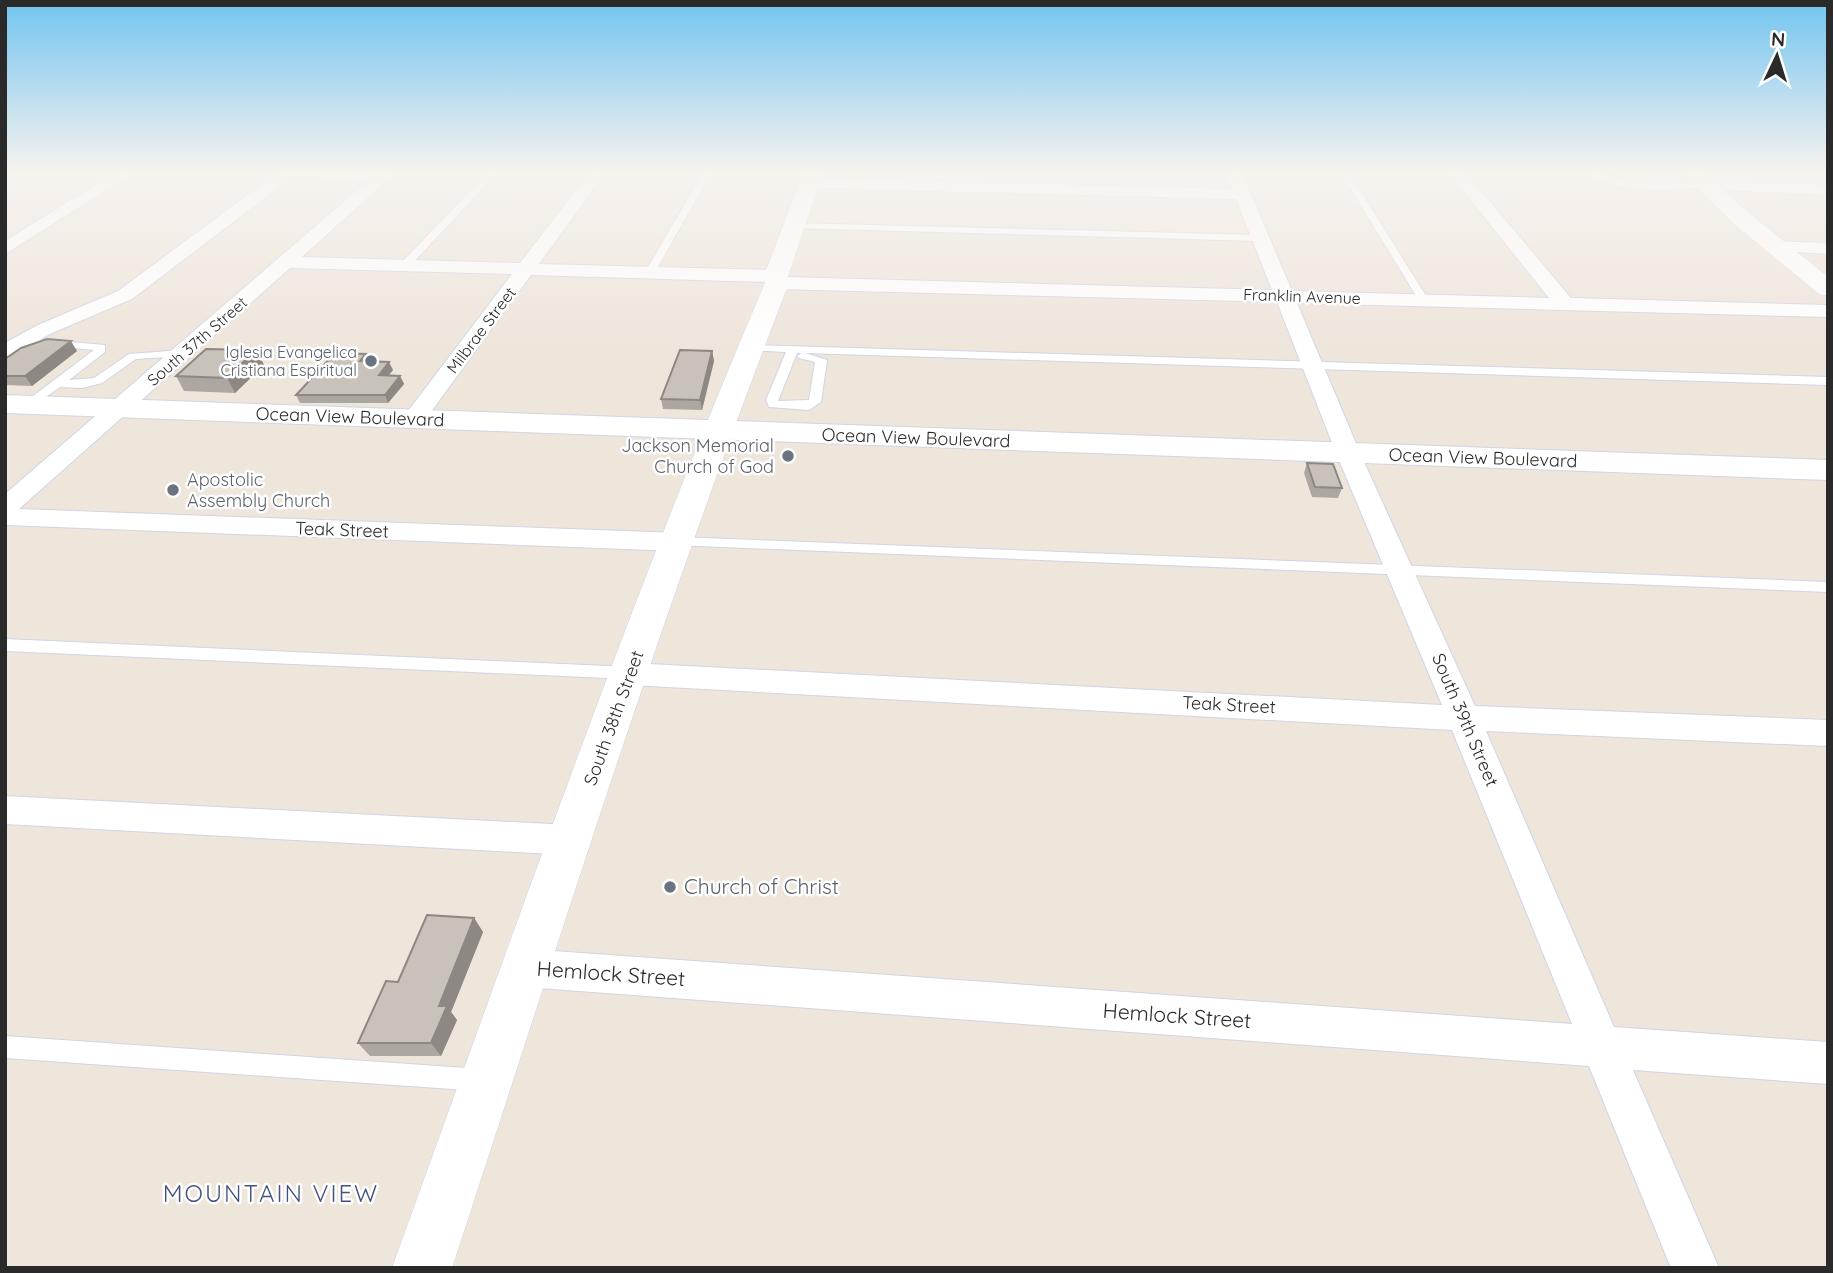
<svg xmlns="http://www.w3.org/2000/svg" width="1833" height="1273" font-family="Quicksand,sans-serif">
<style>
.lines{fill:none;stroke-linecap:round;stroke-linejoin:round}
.service-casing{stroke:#d0d5e5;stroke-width:2}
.minor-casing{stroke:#d0d5e5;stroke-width:2}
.tertiary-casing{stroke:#d0d5e5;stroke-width:1}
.secondary-casing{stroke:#d0d5e5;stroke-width:2}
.service{fill:#fff;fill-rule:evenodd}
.minor{fill:#fff;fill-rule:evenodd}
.tertiary{fill:#fff;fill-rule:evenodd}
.secondary{fill:#fff;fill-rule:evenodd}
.wall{fill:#ada7a1}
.shaded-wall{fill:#8d8883}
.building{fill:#c9c2bb;stroke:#8d8883;stroke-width:2}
.worship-dot{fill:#6b7280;stroke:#fff;stroke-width:2.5}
.labels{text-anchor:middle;stroke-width:5;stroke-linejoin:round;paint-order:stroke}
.far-street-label{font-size:16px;fill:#2a2a2a;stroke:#fff}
.far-worship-label{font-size:16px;fill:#5b616d;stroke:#fff;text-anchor:end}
.street-label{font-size:18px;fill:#2a2a2a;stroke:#fff}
.worship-label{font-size:18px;fill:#5b616d;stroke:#fff;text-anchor:end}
.near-worship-label{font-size:21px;fill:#5b616d;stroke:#fff;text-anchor:start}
.near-street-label{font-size:21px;fill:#2a2a2a;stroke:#fff}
.near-quarter-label{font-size:24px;letter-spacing:2px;fill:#465380;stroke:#fff}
</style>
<rect width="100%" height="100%" fill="#eee5db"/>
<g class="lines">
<g class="service-casing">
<path id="service" d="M488 173H497L409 267H401V263Z
M703 173H711L655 272 646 274 645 272Z
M1341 173H1349L1428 299 1427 301 1418 299Z
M1586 173H1598L1632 182 1706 183 1710 186 1706 189C1669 188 1618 196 1586 173Z
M794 223 1259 235 1264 238 1259 241 791 228 789 226Z
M24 338 105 345V352L69 380 94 378 129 354 183 350 189 353 183 356 136 359 102 383 82 388 60 387 29 409 23 405 25 402 94 350 20 343V339Z
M751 345 1828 377V385L805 353 827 360 821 402 809 410 769 407 766 400 786 352 747 350 745 348ZM797 353H802L797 356 799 358 815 362 809 400 778 401Z
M678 537 1828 582V592L673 545 671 542Z
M5 639 629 667 635 669 637 673 635 677 629 679 5 651Z
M5 1036 481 1069 489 1072 492 1080 489 1088 481 1091 5 1058Z"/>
</g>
<g class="minor-casing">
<path id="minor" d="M115 173H134L5 254V241Z
M277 173H395L302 257 520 263 589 173H605L539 264 776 270 783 272 785 277 1272 290 1236 199 810 188 802 183 810 178 1232 189 1226 173H1242L1292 291 1549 298 1449 173H1466L1571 298 1828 305V317L1297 303 1360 453 1475 706 1828 720V746L1486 731 1614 1027 1828 1042V1084L1633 1070 1719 1268H1671L1589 1066 525 987 511 981 505 968 511 955 525 949 1572 1024 1452 730 630 685 619 682 615 674 619 666 630 663 1442 705 1336 453 1277 302 777 289 770 287 768 282 531 275 422 424H406L402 419 512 274 290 268 19 509 678 533 688 536 691 542 688 548 678 551 5 525V494L369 180 291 178 132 299 52 333 5 358V343L38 325 118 291Z
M1706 181 1828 185V195L1700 189 1698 186 1700 183Z
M1774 241 1828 243V254L1768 250 1765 246Z
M5 796 570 825 583 829 588 840 583 851 570 855 5 824Z"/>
</g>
<g class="tertiary-casing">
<path id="tertiary" d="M803 173H823L788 276 789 283C663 606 560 938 452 1268H392C512 938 627 606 765 283L764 276Z
M1683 173H1705L1750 214 1828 277V296L1819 294 1734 224Z"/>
</g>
<g class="secondary-casing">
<path id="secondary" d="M5 395 1828 460V480L5 413Z"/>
</g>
<use href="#service" class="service"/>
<use href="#minor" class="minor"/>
<use href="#tertiary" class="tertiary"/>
<use href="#secondary" class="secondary"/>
</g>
<path class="wall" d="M256 350 264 365 235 393 184 391 176 376Z
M77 351 32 386 5 385V359Z
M712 351 714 361 702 410 663 409 661 399Z
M366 354 369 361 393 370 389 375 400 376 404 384 388 403H300L296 395Z
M1307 463 1342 488 1338 498 1312 497 1304 473Z
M474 918 483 932 451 1012 457 1020 441 1056H370L358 1043 398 982Z"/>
<path class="shaded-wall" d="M71 341 77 351 32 386 25 376Z
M256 350 264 365 235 393 227 378Z
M712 351 714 361 702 410 700 400Z
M366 354 369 362 360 361Z
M389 362 393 370 382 383 379 375Z
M400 376 404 384 388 403 385 395Z
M474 918 483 932 451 1012 457 1020 441 1056 431 1043 439 1006Z"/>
<path class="building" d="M47 339 71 341 25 376H5V359L21 348Z
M206 349 256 350 227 378 176 376Z
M680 350 712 351 700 400 661 399Z
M335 353 366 354 360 361 389 362 379 375 400 376 385 395H296Z
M1307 463 1333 464 1342 488 1315 487Z
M427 915 474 918 439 1006H447L431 1043H358L386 981 398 982Z"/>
<linearGradient id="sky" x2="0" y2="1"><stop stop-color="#73c4f0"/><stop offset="0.49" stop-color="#f7f3ef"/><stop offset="1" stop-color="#f7f3ef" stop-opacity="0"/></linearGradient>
<rect width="1833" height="351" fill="url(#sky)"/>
<g class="worship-dot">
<circle cx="371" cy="361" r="7"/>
<circle cx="788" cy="456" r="7"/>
<circle cx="173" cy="490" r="7"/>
<circle cx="670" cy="887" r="7"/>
</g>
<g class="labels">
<g class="far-street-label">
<text transform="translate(1302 296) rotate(2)" y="6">Franklin Avenue</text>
<text transform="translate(481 330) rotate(-53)" y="6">Milbrae Street</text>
<text transform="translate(197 341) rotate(-41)" y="6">South 37th Street</text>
</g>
<g class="far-worship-label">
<text x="357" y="358">Iglesia Evangelica<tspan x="357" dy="18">Cristiana Espiritual</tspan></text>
</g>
<g class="street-label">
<text transform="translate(350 417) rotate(2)" y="6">Ocean View Boulevard</text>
<text transform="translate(916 438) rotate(2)" y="6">Ocean View Boulevard</text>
<text transform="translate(1483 458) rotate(2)" y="6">Ocean View Boulevard</text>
<text transform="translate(342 530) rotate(2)" y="6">Teak Street</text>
<text transform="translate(1229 705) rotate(3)" y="6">Teak Street</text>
<text transform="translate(614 718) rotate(-70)" y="6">South 38th Street</text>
<text transform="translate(1465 720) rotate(67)" y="6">South 39th Street</text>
</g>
<g class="worship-label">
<text x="774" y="452">Jackson Memorial<tspan x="774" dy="21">Church of God</tspan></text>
<text x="187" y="486" text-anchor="start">Apostolic<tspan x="187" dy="21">Assembly Church</tspan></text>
</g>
<g class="near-worship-label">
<text x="684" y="894">Church of Christ</text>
</g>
<g class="near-street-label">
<text transform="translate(611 974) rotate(4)" y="7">Hemlock Street</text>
<text transform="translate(1177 1016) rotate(4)" y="7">Hemlock Street</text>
</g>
<g class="near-quarter-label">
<text x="271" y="1202">MOUNTAIN VIEW</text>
</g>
</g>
<rect width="1833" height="1273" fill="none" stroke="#2a2a2a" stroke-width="14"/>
<g transform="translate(1777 56) rotate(4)" stroke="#ffffff" stroke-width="5" paint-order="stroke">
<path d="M0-5L12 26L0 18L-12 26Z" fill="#2a2a2a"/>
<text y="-10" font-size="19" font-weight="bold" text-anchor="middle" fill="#2a2a2a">N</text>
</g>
</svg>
